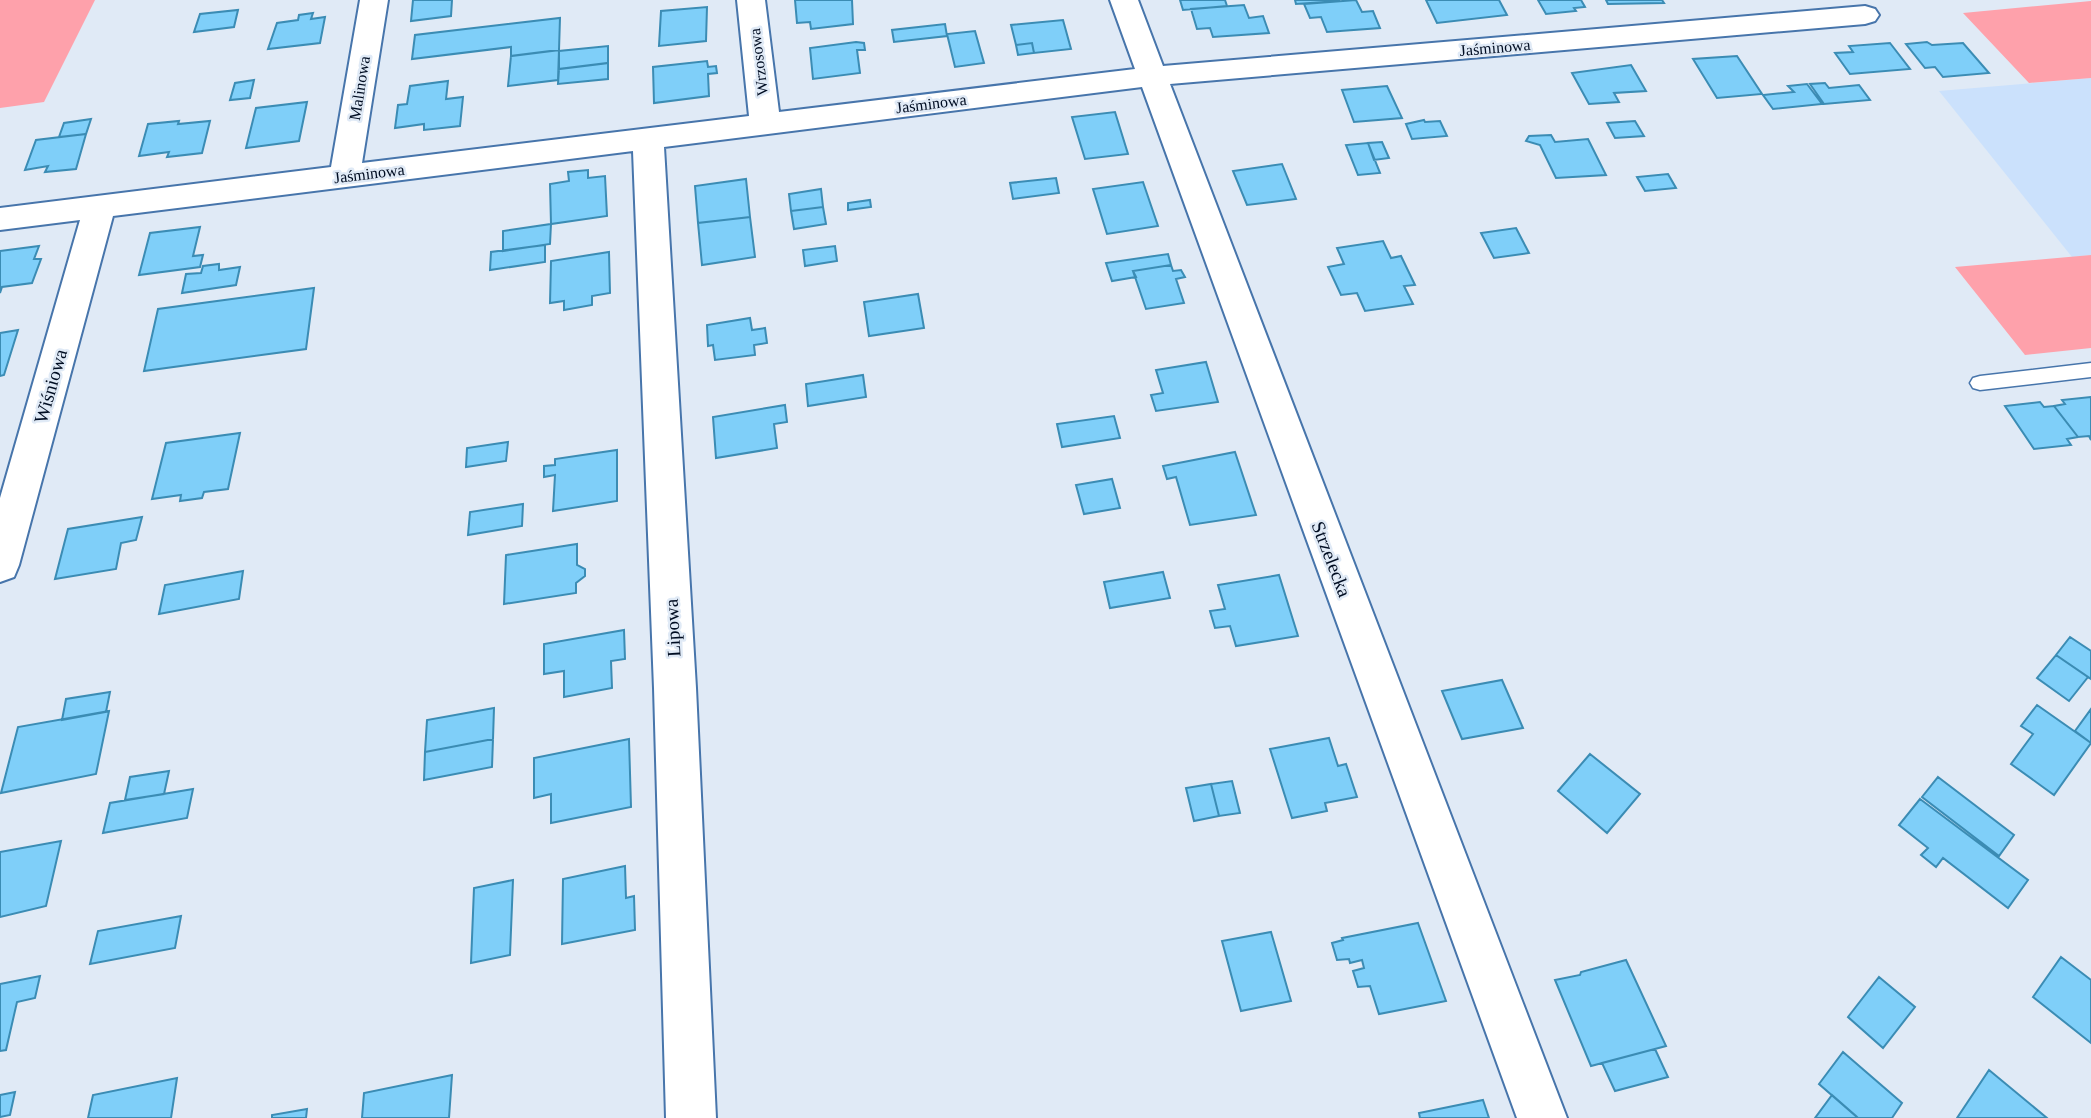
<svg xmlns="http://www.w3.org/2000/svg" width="2091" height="1118" font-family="'Times New Roman',serif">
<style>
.built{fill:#cbe1fc}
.green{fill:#fea1ab}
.building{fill:#7fcff9;stroke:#3b8cb4;stroke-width:2}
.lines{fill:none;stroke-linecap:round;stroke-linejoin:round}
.service-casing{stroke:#4775ab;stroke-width:3}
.minor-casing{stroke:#4775ab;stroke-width:4}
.service{fill:#fff;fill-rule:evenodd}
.minor{fill:#fff;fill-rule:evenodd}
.labels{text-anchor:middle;stroke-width:5;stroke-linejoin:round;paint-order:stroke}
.far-street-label{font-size:16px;fill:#000d22;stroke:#e0eaf6}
.street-label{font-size:19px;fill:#000d22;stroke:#e0eaf6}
</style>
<rect width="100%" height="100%" fill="#e0eaf6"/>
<path class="built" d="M2091 78V255L2072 257 1939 91Z"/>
<path class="green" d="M0 0H95L44 102 0 108Z
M2091 1V78L2029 83 1963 13Z
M2091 255V348L2025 355 1955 267Z"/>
<path class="building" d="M413 0H452L451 16 411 21Z
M795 0H852L853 24 811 29 810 22 797 23Z
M1180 0H1225L1227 6 1183 10Z
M1295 0H1339V1L1296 4Z
M1356 0 1362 12 1373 11 1380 28 1327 32 1321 17 1310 18 1304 4Z
M1426 0H1499L1507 15 1437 23Z
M1538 0H1581L1585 7 1574 8 1576 11 1546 14Z
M1606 0H1662L1664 3 1608 4Z
M1244 5 1249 18 1263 16 1269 33 1213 37 1210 28 1197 29 1191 9Z
M707 7 706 41 659 46 661 11Z
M238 10 234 27 194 32 200 14Z
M313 13 311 19 325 17 320 43 268 49 277 23 298 20 299 15Z
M560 18 559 50 511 56V47L412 59 415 35Z
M1063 20 1071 49 1034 53 1032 43 1016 45 1011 25Z
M945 24 947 36 894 42 892 30Z
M975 31 984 63 955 67 947 34Z
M856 42 864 43 865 50H857L860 73 813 79 810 48Z
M1927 42 1932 45 1963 43 1989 73 1943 77 1935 67 1925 68 1906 44Z
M1032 43 1034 53 1018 55 1016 45Z
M1890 43 1910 69 1850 74 1835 53 1853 52 1849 46Z
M608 46V63L559 69V51Z
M559 50 558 80 508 86 511 56Z
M1737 56 1762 94 1717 98 1693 59Z
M707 61 708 67 716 66 717 73 708 74 709 96 654 103 653 67Z
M608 63V79L558 84 559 69Z
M1631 65 1646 91 1614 93 1619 102 1589 104 1572 73Z
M254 80 250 98 230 100 235 83Z
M448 81 446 99 463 97 460 126 424 130V124L395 128 398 105 407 104 410 86Z
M1825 83 1829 88 1859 85 1870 100 1824 104 1810 84Z
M1807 84 1822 104 1773 109 1763 95 1794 92 1788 86Z
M1387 86 1402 118 1354 122 1342 90Z
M307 102 299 141 246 148 256 108Z
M1115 112 1128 154 1085 159 1072 117Z
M91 119 86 134 59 137 64 123Z
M1424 120 1425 122 1440 121 1447 136 1412 139 1406 124Z
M179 121 178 124 210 121 202 153 167 157 169 152 139 156 148 124Z
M1635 121 1644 136 1615 138 1607 123Z
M86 134 76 169 45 172 48 166 25 170 36 140Z
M1551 135 1555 142 1588 139 1606 175 1556 178 1540 145 1526 141 1529 136Z
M1382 142 1389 158 1374 160 1368 143Z
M1368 143 1380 173 1358 175 1346 145Z
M1282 164 1296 199 1247 205 1233 171Z
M588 170V178L605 176 607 216 551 224 550 184 569 181 568 172Z
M1668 174 1676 188 1645 191 1637 177Z
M1056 178 1059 193 1013 199 1010 183Z
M746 179 750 217 698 223 695 186Z
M1143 182 1158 226 1107 234 1093 189Z
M821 189 823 207 791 211 789 194Z
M870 200 871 207 848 210V203Z
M823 207 826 224 794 229 791 211Z
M750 217 755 257 702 265 698 223Z
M551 224 550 244 503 251V231Z
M200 227 193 256 203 255 200 267 139 275 150 233Z
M1516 228 1529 253 1494 258 1481 233Z
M1383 241 1391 258 1401 256 1415 285 1404 286 1413 304 1365 311 1357 293 1341 295 1328 267 1344 264 1337 248Z
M545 245V262L490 270 491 252Z
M39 246 34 259H41L32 283 2 287 0 293V251Z
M835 246 837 261 805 266 803 250Z
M609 252 610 293 592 296V305L564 310V301L550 303 551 261Z
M1168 254 1171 265 1133 271 1136 277 1112 281 1106 263Z
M219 264V270L240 267 236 285 182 293 186 274 201 273 203 266Z
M1171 265 1173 271 1181 270 1185 277 1176 279 1184 303 1146 309 1133 271Z
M314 288 306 349 144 371 158 309Z
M918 294 924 328 869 336 864 302Z
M750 318 752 330 765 328 767 343 754 345 755 355 715 360 713 345 708 346 707 325Z
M18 330 4 375 0 376V333Z
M1206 362 1218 402 1156 411 1151 395 1163 393 1156 370Z
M863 375 866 397 808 406 806 384Z
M2091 397V440L2089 436 2078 437 2054 406 2065 404 2062 400Z
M2040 402 2044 407 2054 406 2078 437 2067 439 2071 445 2034 449 2005 406Z
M785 405 787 422 774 424 777 448 716 458 713 417Z
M1114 416 1120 438 1062 447 1057 424Z
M240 433 228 489 204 492 202 498 180 501 181 495 152 499 166 443Z
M508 442 506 461 466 467 467 448Z
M617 450V501L553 511 555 475 544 477V466L555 465V459Z
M1235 452 1256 515 1190 525 1176 477 1167 479 1163 466Z
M1112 479 1120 508 1084 514 1076 485Z
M523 504 522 526 468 535 470 512Z
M142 517 136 540 121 543 116 569 55 579 68 529Z
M577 544V565L585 569V576L576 583V593L504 604 506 555Z
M243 571 239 599 159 614 165 585Z
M1163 572 1170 598 1110 608 1104 582Z
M1279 575 1298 636 1236 646 1230 626 1215 628 1210 611 1225 609 1218 585Z
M624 630 625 659 611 661 612 688 564 697V671L544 674V644Z
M2070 637 2091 651V679L2056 655Z
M2056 655 2088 677 2069 701 2037 678Z
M1502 680 1523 728 1462 739 1442 691Z
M110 692 106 712 62 720 66 699Z
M2037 705 2091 743 2054 795 2011 764 2033 734 2021 726Z
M494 708 493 739 425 752 427 720Z
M2091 709V743L2075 731Z
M109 711 96 774 1 793 18 727Z
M1329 738 1338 766 1346 764 1357 797 1325 803 1327 811 1292 818 1270 749Z
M493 739 492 767 424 780 425 752Z
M629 739 631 807 551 823V794L534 798V758Z
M1590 754 1640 794 1607 833 1558 791Z
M169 771 164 794 125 800 130 777Z
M1938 777 2014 835 1999 856 1922 797Z
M1232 781 1240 813 1219 816 1211 784Z
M1211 784 1219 816 1194 821 1186 788Z
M193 789 187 818 103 833 110 803Z
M1920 799 2028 880 2008 908 1943 858 1936 867 1921 855 1928 848 1899 825Z
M61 841 46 906 0 917V852Z
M625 866 626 898 634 896 635 930 562 944 563 879Z
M513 880 510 955 471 963 474 888Z
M181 916 175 948 90 964 98 931Z
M1418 923 1446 1001 1379 1014 1370 986 1358 987 1353 971 1364 968 1362 960 1350 963 1349 959 1337 960 1332 943 1343 940 1342 938Z
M1271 932 1291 1001 1241 1011 1222 941Z
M2061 957 2091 980V1043L2033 997Z
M1626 960 1666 1046 1591 1066 1555 980 1580 975 1581 972Z
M40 976 35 998 17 1002 6 1050 0 1051V984Z
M1879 977 1915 1007 1883 1048 1848 1017Z
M1655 1049 1668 1077 1615 1091 1602 1063Z
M1843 1052 1902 1103 1892 1118H1858L1819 1084Z
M1989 1070 2047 1118H1957Z
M452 1075 449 1118H362L364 1093Z
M177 1078 171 1118H88L93 1095Z
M15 1092 10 1115 0 1117V1095Z
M1832 1095 1856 1116 1858 1118H1815Z
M1483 1100 1489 1118H1420L1419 1113Z
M307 1109 306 1118H272V1115Z"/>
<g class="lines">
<g class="service-casing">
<path id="service" d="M2091 363V377L1980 390 1973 388 1970 383 1973 378 1980 376Z"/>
</g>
<g class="minor-casing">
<path id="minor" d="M360 0H388L362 163 749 116 737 0H765L779 112 1135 69 1110 0H1138L1163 66 1865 6 1875 9 1879 15 1875 21 1865 24 1170 84 1567 1118H1517L1142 87 664 147 696 688 716 1118H666L654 688 633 151 113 216 19 565 14 577 0 582V498L80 220 0 230V208L331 167Z"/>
</g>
<use href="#service" class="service"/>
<use href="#minor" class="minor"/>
</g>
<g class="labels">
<g class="far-street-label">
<text transform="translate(1495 47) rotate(-5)" y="6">Jaśminowa</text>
<text transform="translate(758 62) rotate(-97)" y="6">Wrzosowa</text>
<text transform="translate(359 88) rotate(-81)" y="6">Malinowa</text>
<text transform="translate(931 103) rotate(-7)" y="6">Jaśminowa</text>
<text transform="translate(369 173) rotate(-7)" y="6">Jaśminowa</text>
</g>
<g class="street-label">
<text transform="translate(50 386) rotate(-74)" y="7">Wiśniowa</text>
<text transform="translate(1332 559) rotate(69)" y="7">Strzelecka</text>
<text transform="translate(672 628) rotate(-93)" y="7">Lipowa</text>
</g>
</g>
</svg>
